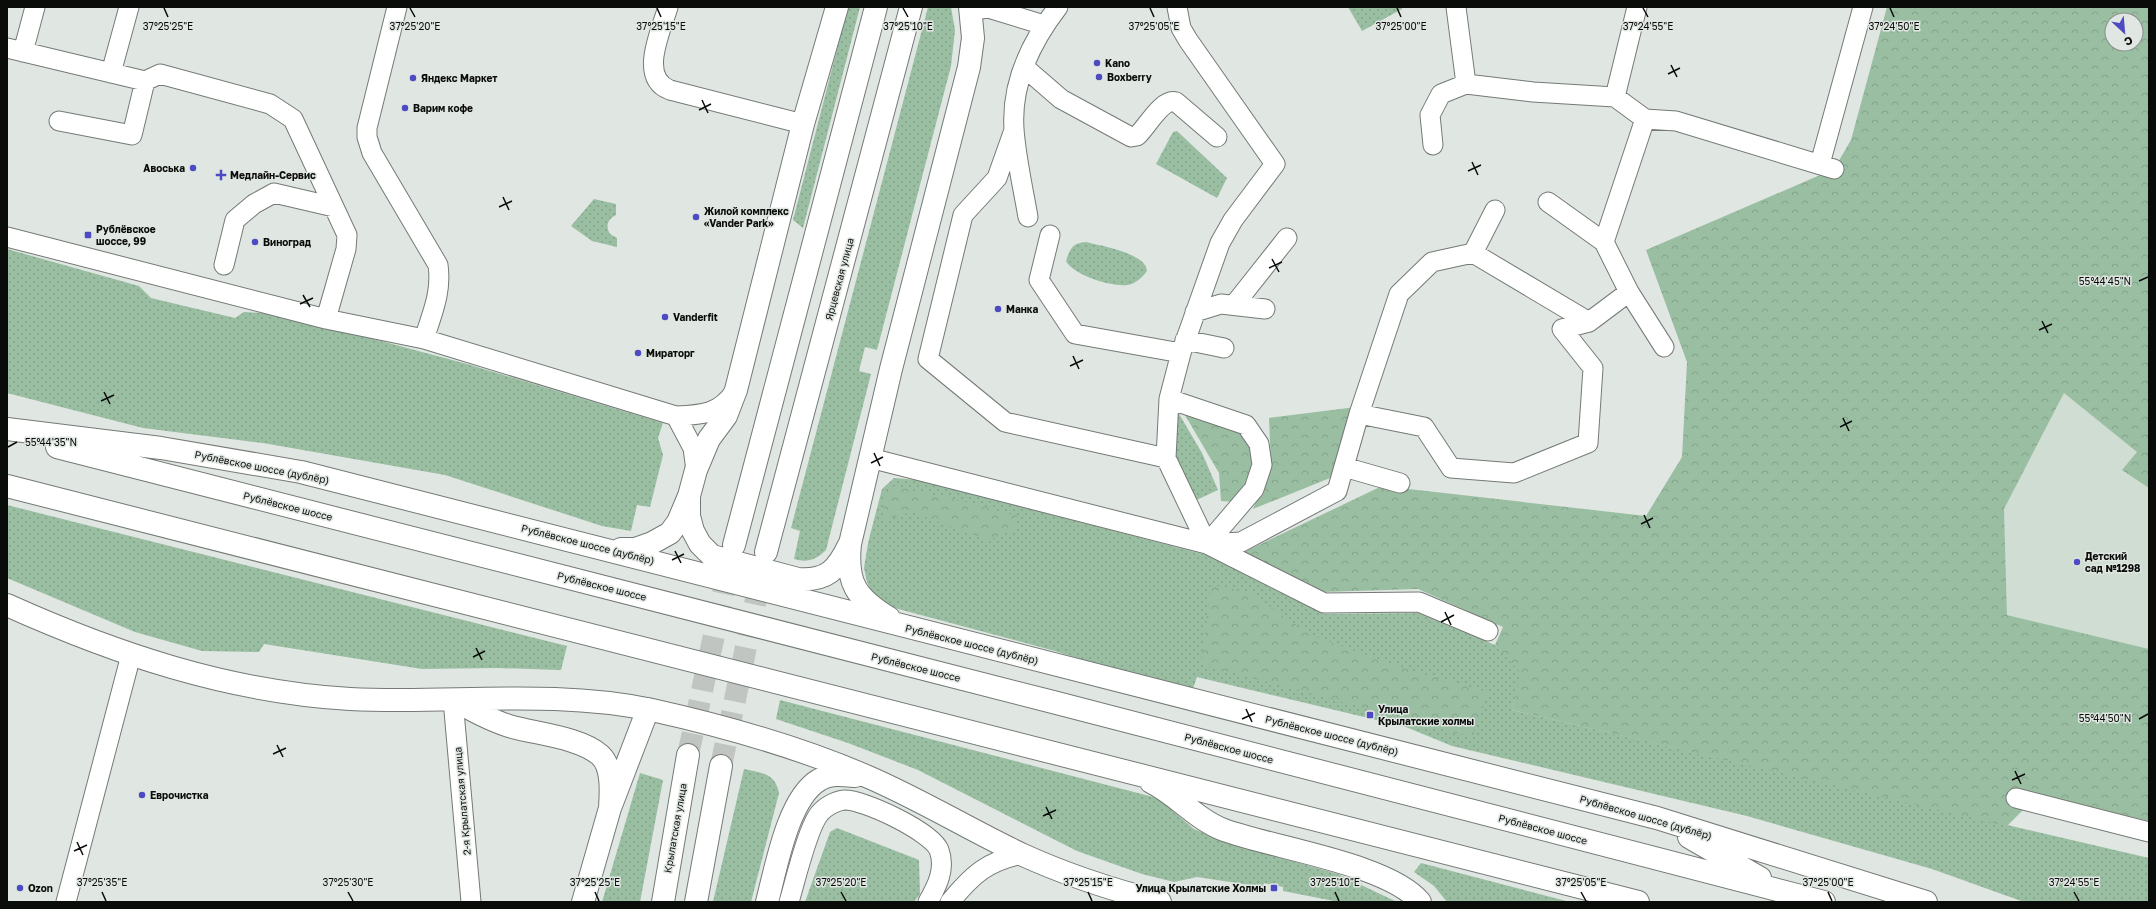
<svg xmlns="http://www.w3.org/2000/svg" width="2156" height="909" font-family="'Golos Text',sans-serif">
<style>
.built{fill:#d0ddd2}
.grass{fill:url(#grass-dots)}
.forest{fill:url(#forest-crowns);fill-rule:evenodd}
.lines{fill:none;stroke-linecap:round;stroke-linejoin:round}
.major-tunnel{stroke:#c0c5c1;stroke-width:22;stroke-dasharray:22 11;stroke-linecap:butt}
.minor-casing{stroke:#747a75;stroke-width:21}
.major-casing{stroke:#747a75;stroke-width:24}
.minor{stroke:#fff;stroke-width:19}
.major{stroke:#fff;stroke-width:22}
.ticks{fill:none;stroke:#0a0c0a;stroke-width:1.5}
.poi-dot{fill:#4d4bc1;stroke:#e0e6e1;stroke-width:1.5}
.labels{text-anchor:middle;stroke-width:3;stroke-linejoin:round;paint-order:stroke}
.poi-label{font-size:10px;font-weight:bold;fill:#0a0c0a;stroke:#e0e6e1;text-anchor:start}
.street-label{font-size:10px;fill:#0a0c0a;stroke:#e0e6e1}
.ticks-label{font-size:10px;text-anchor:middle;fill:#0a0c0a;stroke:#e0e6e1;stroke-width:3;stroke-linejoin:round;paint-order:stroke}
</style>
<defs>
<pattern id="grass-dots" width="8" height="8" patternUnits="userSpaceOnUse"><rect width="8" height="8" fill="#9abea2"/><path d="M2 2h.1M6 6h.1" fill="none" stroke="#83a28a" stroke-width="1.8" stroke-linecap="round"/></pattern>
<pattern id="forest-crowns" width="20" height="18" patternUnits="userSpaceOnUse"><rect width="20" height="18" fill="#9abea2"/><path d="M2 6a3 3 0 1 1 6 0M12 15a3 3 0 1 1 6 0" fill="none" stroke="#83a28a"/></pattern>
</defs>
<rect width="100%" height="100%" fill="#e0e6e1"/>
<path class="built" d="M2064 393 2149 399V649L2007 615 2004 509Z"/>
<path class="grass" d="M848 7H860L803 228 793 220Z
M928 7H951L955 30 951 66 877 350 865 347 859 371 871 374 826 550C816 560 807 563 794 559L800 531 791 528Z
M1348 7H1402V9L1362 31Z
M1177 131 1227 178 1217 198 1156 164 1173 132Z
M594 199 616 204V215C608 219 605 226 610 234L617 238V247L592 241 571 226Z
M1086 242C1101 246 1146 253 1147 271 1142 278 1135 284 1127 285 1111 287 1073 275 1066 261 1070 248 1073 243 1086 242Z
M7 249 139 286 151 298 235 318 244 312 280 314 467 364 663 423 658 438 663 455 650 507 637 505 631 531 602 526 445 475 263 443 143 428 7 393Z
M1175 407 1202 453 1218 490 1190 503 1168 458Z
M894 478 919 480 1214 557 1325 614 1418 613 1495 645 1522 673 1512 710 2149 858V902H2024L1932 869 1747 816 1452 746 1406 727 1197 677 1191 694 1055 651 887 606 874 596 867 582 864 568 868 543 882 489Z
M7 505 567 646 561 670 497 668 422 669 264 644 259 652 202 651 135 632 7 578Z
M780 700 1157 798 1194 829 1225 842 1338 874 1397 902H1339L1283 891V887L1264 883 1263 887 1197 877 1174 882 1142 874 1077 851 918 770 848 743 776 719Z
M744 769C762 773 775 773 779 793L751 902H713Z
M640 773 663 780 640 902H602Z
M837 828 919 860 920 894 914 902H805L830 832Z
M1421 863 1570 902H1447L1434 886 1414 872Z"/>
<path class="forest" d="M1887 7H2149V488L2122 470 2137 452 2064 393 2004 509 2007 615 2149 649V821L2095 808 2033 800 2007 826 1512 710 1521 673 1495 645 1503 627 1418 589 1323 592 1244 552 1382 486 1646 516 1682 457 1687 362 1646 250 1834 169 1851 140ZM2112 20H2136V44H2112Z
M1356 407 1330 478 1253 509 1271 466 1269 418Z
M1182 410 1245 431 1251 446 1255 472 1237 502 1221 501 1219 473Z
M886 485 959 500 1017 516 1015 530 988 540 911 512 882 521Z
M1211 585 1249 592 1313 636 1409 670 1488 692 1472 737 1201 664Z"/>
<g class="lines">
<path class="major-tunnel" d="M688 755 730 562
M721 766 762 571"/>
<g class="minor-casing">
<path id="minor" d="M397 7 367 128V137L372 153 438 265C442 292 432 314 424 339
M668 7C661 31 638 78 670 90L803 124
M1177 7 1181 28 1188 40 1275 164 1233 220 1220 243 1181 353 1169 399 1166 458 1207 544
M1456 7 1466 84
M970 11 988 8 1044 25
M7 48 145 81
M23 52 35 7
M1024 67 1061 99 1131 137 1137 136C1147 127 1162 98 1176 102L1217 137
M111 73 129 7
M1615 97 1645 119
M59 121 132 135 145 81 160 74 270 104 293 119 347 235 346 249 326 319
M1014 130 997 178 963 215 928 359 1005 422 1166 458
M1433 145 1430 115 1441 94 1466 84 1533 92 1615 97 1637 7
M1820 164 1863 7
M1548 202 1604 242
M1028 217C1023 188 1016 158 1014 129 1011 84 1031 42 1058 7
M1050 235 1039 280 1075 334 1181 353
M7 237 326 319 424 339 676 416C702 415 720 414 735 391
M1473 253 1495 210
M224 265 235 220 254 204 274 193 334 207
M1629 292 1664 347
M1234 305 1287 238
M1195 312 1221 304 1265 309
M1185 340 1224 348
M1169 399 1246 425 1259 444 1262 465 1254 489 1207 544
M1359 414 1424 427 1451 468 1514 473 1588 443 1593 368 1562 329 1589 322
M676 416 693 448 696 470
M870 458 1207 544 1324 603 1419 602 1488 631
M1344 467 1400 483
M1207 544 1241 542 1337 491 1359 414 1399 294 1432 262 1473 253 1589 322 1629 292 1604 242 1645 119 1676 121 1834 169
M453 700 471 902
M2016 798 2149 832
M66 902 131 655
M789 902C795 882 808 826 820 813 825 807 835 801 844 800 863 799 932 832 939 850 946 869 937 886 928 902
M950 902C972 875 987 861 1023 854"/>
</g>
<g class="major-casing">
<path id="major" d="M7 429 161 448 301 472 1657 818 1926 902
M57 447 1053 702 1824 902
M7 486 1638 902
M689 498V516L693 531 700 544 712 556 798 579C827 581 837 570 849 545
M734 545 876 7
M621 549H635L652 543 670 533 678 522 689 496 696 470 709 439 726 416 736 390 803 124 837 7
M766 552 911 7
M7 605C116 654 229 692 350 699 450 704 552 689 652 710 724 726 798 747 866 776 920 799 970 830 1023 855 1067 875 1113 890 1160 902
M889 618C856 598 846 583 850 544L891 369 969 67 973 38 970 7
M454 700C472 710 490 720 509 726 536 734 579 737 600 755 613 767 611 792 610 808
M1151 782C1177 795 1197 820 1224 830 1273 848 1389 864 1420 902
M1689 837 1760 878
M583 902 610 808 648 709
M663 902 688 755
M696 902 721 766
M767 902C776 868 788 798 819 780 830 773 843 775 855 776"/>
</g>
<use href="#minor" class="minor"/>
<use href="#major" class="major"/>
</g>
<path class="ticks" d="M164 8 168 17M410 8 415 17M657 8 661 17M903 8 908 17M1150 8 1154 17M1397 8 1401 17M1643 8 1648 17M1890 8 1894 17M1671 65 1677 77M1668 74 1680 68M702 100 708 113M699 110 711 104M1472 162 1478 175M1468 171 1481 165M503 197 509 210M499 207 512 201M1272 259 1279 272M1269 268 1282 262M2139 281 2148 277M303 295 310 307M300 304 313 298M2042 321 2048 333M2039 330 2052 324M1073 356 1079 369M1070 366 1083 360M104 392 110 404M101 401 114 395M1843 418 1849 431M1840 427 1852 421M8 447 17 442M874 453 880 466M871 463 883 457M1644 515 1650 528M1641 524 1653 518M675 551 681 563M672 560 684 554M1445 612 1451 625M1441 622 1454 615M476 648 482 660M473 657 485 651M1246 709 1252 722M1242 719 1255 713M2139 719 2148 714M277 745 283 757M273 754 286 748M2015 771 2021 784M2012 780 2025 774M1046 807 1052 819M1043 816 1056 810M77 842 83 855M74 851 87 845M102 892 106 901M348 892 353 901M595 892 599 901M841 892 846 901M1088 892 1092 901M1335 892 1339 901M1581 892 1586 901M1828 892 1832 901M2074 892 2079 901"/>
<g class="poi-dot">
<circle cx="1097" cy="63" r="4"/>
<circle cx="1099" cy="77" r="4"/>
<circle cx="413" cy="78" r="4"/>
<circle cx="405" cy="108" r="4"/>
<circle cx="193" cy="168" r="4"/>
<path d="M219 169h4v4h4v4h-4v4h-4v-4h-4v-4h4z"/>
<circle cx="696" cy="217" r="4"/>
<rect x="84" y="231" width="8" height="8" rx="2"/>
<circle cx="255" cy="242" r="4"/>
<circle cx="998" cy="309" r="4"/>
<circle cx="665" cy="317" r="4"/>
<circle cx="638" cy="353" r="4"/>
<circle cx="2077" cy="562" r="4"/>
<rect x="1366" y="711" width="8" height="8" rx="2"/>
<circle cx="142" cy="795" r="4"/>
<circle cx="20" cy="888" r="4"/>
<rect x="1270" y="884" width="8" height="8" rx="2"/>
</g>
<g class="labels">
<g class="poi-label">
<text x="1105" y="67">Kano</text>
<text x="1107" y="81">Boxberry</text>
<text x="421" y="82">Яндекс Маркет</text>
<text x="413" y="112">Варим кофе</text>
<text x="185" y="172" text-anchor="end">Авоська</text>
<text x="230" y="179">Медлайн-Сервис</text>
<text x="704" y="215">Жилой комплекс<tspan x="704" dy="12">«Vander Park»</tspan></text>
<text x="96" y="233">Рублёвское<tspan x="96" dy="12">шоссе, 99</tspan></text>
<text x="263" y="246">Виноград</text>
<text x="1006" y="313">Манка</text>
<text x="673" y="321">Vanderfit</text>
<text x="646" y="357">Мираторг</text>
<text x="2085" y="560">Детский<tspan x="2085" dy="12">сад №1298</tspan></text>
<text x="1378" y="713">Улица<tspan x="1378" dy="12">Крылатские холмы</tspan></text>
<text x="150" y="799">Еврочистка</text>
<text x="28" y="892">Ozon</text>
<text x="1266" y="892" text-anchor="end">Улица Крылатские Холмы</text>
</g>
<g class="street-label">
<text transform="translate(839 279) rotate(-75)" y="4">Ярцевская улица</text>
<text transform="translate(262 467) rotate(11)" y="4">Рублёвское шоссе (дублёр)</text>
<text transform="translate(288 506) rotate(14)" y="4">Рублёвское шоссе</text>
<text transform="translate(588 544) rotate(14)" y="4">Рублёвское шоссе (дублёр)</text>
<text transform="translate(602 586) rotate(14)" y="4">Рублёвское шоссе</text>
<text transform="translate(972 644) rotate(14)" y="4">Рублёвское шоссе (дублёр)</text>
<text transform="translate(916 667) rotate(14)" y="4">Рублёвское шоссе</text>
<text transform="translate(1332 735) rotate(14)" y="4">Рублёвское шоссе (дублёр)</text>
<text transform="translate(1229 748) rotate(15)" y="4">Рублёвское шоссе</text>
<text transform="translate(462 801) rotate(-95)" y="4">2-я Крылатская улица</text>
<text transform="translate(1646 817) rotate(16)" y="4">Рублёвское шоссе (дублёр)</text>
<text transform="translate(675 828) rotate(-80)" y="4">Крылатская улица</text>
<text transform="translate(1543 829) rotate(15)" y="4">Рублёвское шоссе</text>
</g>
</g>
<g class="ticks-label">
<text x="168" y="30">37°25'25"E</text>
<text x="415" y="30">37°25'20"E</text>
<text x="661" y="30">37°25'15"E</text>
<text x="1154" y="30">37°25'05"E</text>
<text x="1401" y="30">37°25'00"E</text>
<text x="1648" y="30">37°24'55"E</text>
<text x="1894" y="30">37°24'50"E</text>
<text x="908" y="30">37°25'10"E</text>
<text x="2105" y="285">55°44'45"N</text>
<text x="51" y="446">55°44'35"N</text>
<text x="2105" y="722">55°44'50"N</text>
<text x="102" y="886">37°25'35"E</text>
<text x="348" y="886">37°25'30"E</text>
<text x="595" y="886">37°25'25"E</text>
<text x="841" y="886">37°25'20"E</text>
<text x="1088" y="886">37°25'15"E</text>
<text x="1335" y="886">37°25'10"E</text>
<text x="1581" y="886">37°25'05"E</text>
<text x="1828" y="886">37°25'00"E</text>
<text x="2074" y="886">37°24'55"E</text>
</g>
<rect width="2156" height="909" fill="none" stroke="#0a0c0a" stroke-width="16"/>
<g transform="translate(2124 32) rotate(154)"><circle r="19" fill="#e0e6e1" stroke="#8a8f8b"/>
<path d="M0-3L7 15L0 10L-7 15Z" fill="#4d4bc1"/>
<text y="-6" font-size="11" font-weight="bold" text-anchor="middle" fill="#0a0c0a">С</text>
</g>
</svg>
